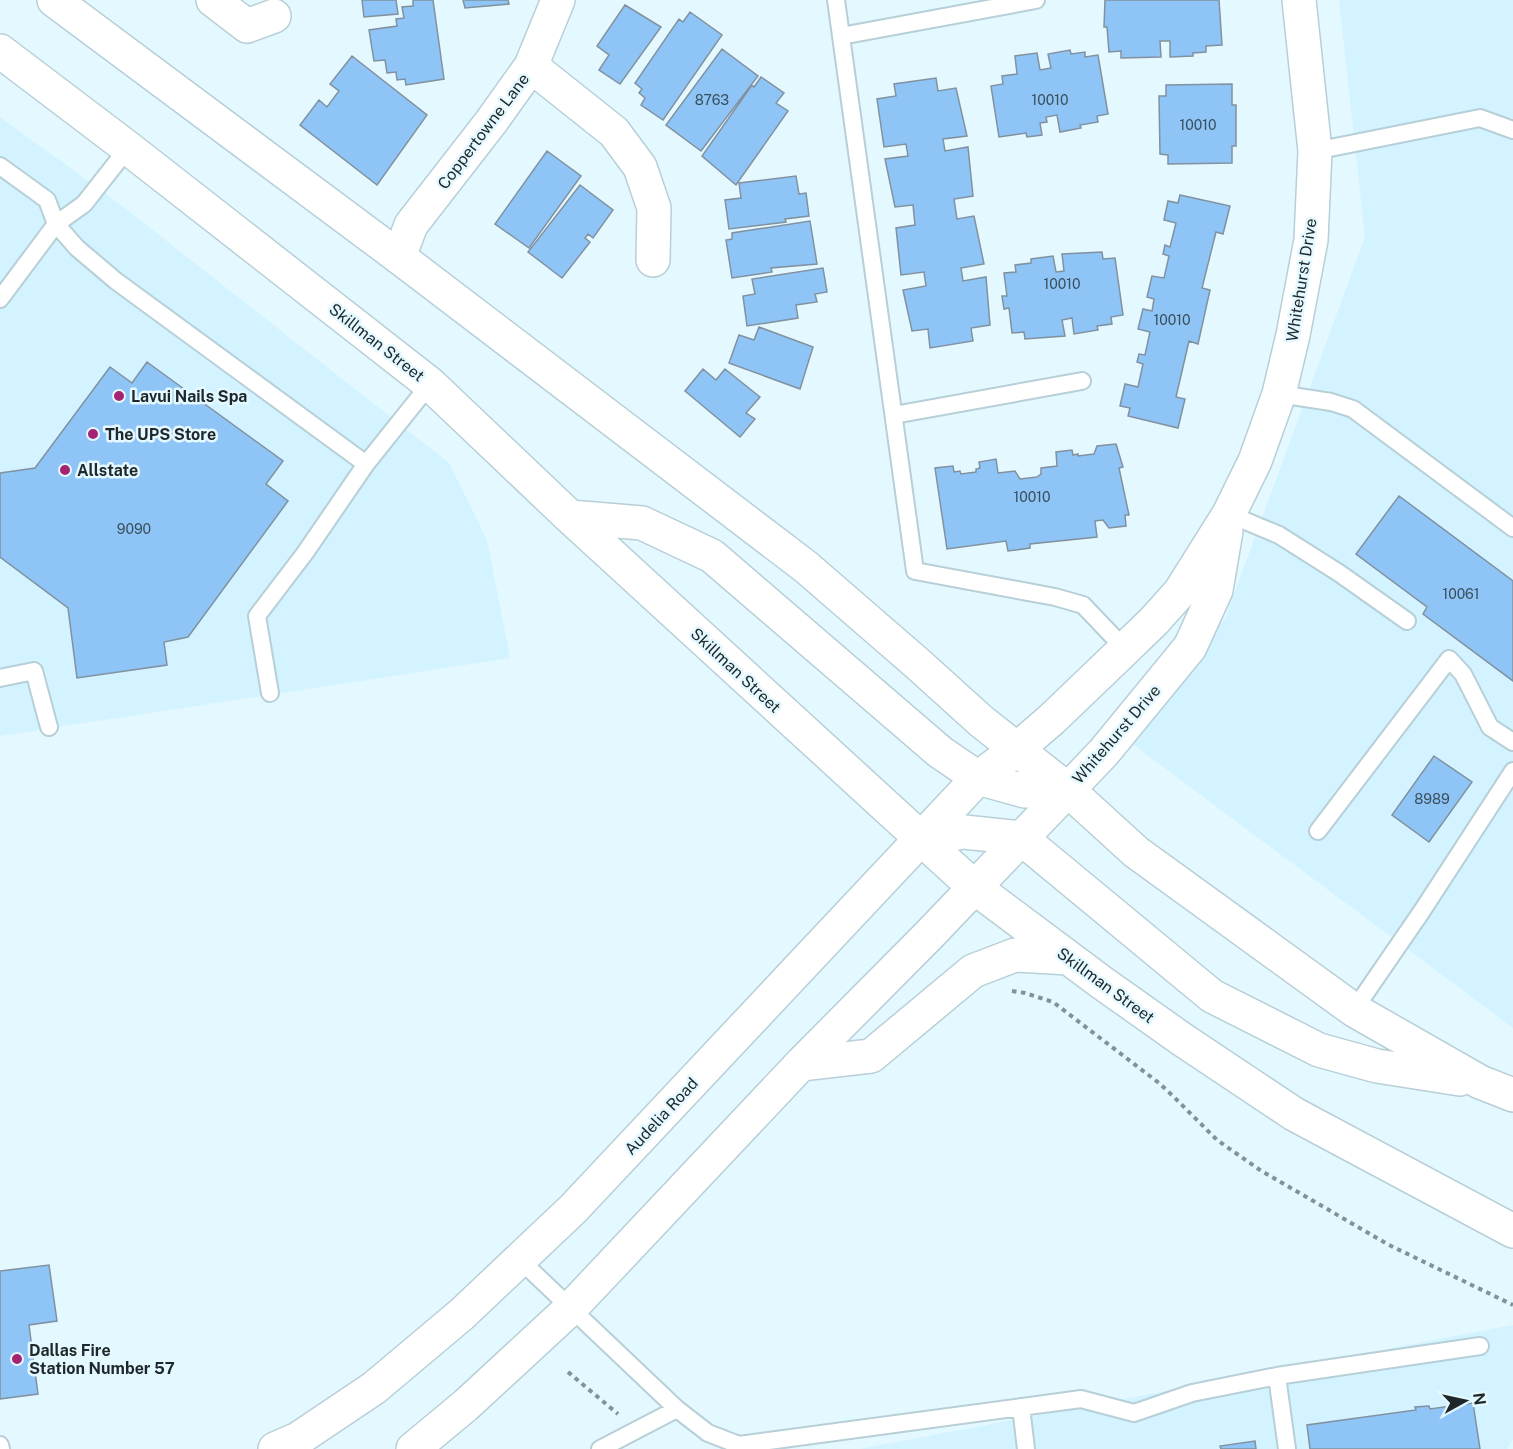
<svg xmlns="http://www.w3.org/2000/svg" width="1513" height="1449" font-family="'Public Sans',sans-serif">
<style>
.built{fill:#d2f3ff}
.building{fill:#8ec5f6;stroke:#81919f;stroke-width:1.5}
.lines{fill:none;stroke-linecap:round;stroke-linejoin:round}
.lane-casing{stroke:#b7cfd7;stroke-width:20}
.street-casing{stroke:#b7cfd7;stroke-width:36}
.secondary-casing{stroke:#b7cfd7;stroke-width:36}
.path{stroke:#839297;stroke-width:4;stroke-dasharray:4.5 4.5;stroke-linecap:butt}
.lane{stroke:#fff;stroke-width:16}
.street{stroke:#fff;stroke-width:33}
.secondary{stroke:#fff;stroke-width:33}
.poi-dot{fill:#a42373;stroke:#e4f8ff;stroke-width:2}
.labels{text-anchor:middle;stroke-width:5;stroke-linejoin:round;paint-order:stroke}
.number-label{font-size:14px;fill:#3a4f5e}
.street-label{font-size:16px;fill:#1e282b;stroke:#e4f8ff}
.poi-label{font-size:16px;font-weight:bold;fill:#1e282b;stroke:#e4f8ff;text-anchor:start}
</style>
<rect width="100%" height="100%" fill="#e4f8ff"/>
<path class="built" d="M1339 0H1513V1028L1118 733 1225 619 1365 237Z
M0 117 117 202 449 463 487 540 510 658 0 736Z
M1513 1325V1439L1507 1449H860Z"/>
<path class="building" d="M362 0H396L398 14 364 17Z
M413 0H433L444 79 406 85 405 79 397 80 396 72 387 73 385 60 374 61 369 30 397 26 396 19 404 18 402 7 413 6Z
M463 0H508L509 4 465 8Z
M1105 0H1219L1222 45 1206 46V52L1193 53V56L1170 57V41H1160L1161 57 1121 58V51L1109 52 1107 27H1104Z
M625 5 661 27 620 84 599 70 609 55 597 46Z
M690 12 722 35 663 120 641 105 645 98 639 93 642 89 635 83 679 19 683 22Z
M722 49 758 76 701 151 666 125Z
M1070 50 1071 54 1085 52V57L1098 55 1108 114 1097 116 1098 122 1080 125 1081 128 1060 132 1057 115 1046 117 1047 122 1040 123 1042 135 1027 137 1026 133 999 137 991 86 1003 84 1002 76 1017 74 1015 56 1037 53 1040 70 1051 68 1048 54Z
M352 56 427 115 377 185 300 125 319 100 327 107 339 91 330 84Z
M761 77 784 93 776 103 788 111 736 185 702 156 752 85 754 87Z
M936 78 938 91 956 88 967 136 943 139 945 151 968 147 973 196 954 199 957 219 974 216 984 264 961 268 963 281 986 277 990 325 971 328 973 341 930 348 928 329 912 331 903 290 926 286 924 272 901 275 896 228 915 225 913 205 895 207 885 159 908 156 906 144 884 147 877 99 896 96 894 84Z
M1232 84V105H1236V146H1232V163L1168 164V155L1160 154 1159 96H1166V85Z
M547 151 581 176 529 248 495 224Z
M796 176 799 194 806 193 809 216 785 219 786 222 729 229 725 200 741 198 739 183Z
M580 185 613 210 593 238 588 234 585 238 590 242 562 278 528 252Z
M1180 195 1230 206 1223 234 1216 232 1202 288 1210 290 1198 344 1189 341 1176 397 1185 399 1178 428 1128 416 1130 408 1120 406 1125 384 1138 387 1143 364 1137 362 1139 354 1145 355 1150 332 1138 329 1143 309 1152 311 1154 299 1147 297 1152 276 1164 278 1169 256 1163 254 1165 245 1170 247 1176 223 1164 220 1168 201 1178 203Z
M810 221 817 264 771 268 772 272 732 278 726 240 732 239V233Z
M1102 252 1103 259 1115 258 1123 315 1111 317 1112 324 1097 326 1098 330 1074 334 1072 318 1062 320 1065 336 1025 339 1024 332 1012 333 1009 308 1004 309 1002 296H1007L1004 273 1016 272 1015 265 1031 263V259L1053 256 1056 272 1064 271 1062 254Z
M823 268 827 292 815 294 817 302 796 305 798 318 747 326 743 296 755 294 752 279Z
M759 327 813 347 800 389 729 363 739 335 754 340Z
M147 362 283 461 266 484 288 501 188 637 164 642 167 665 77 678 68 608 0 557V473L35 468 110 367 132 383Z
M703 369 716 380 725 369 760 397 746 413 755 419 740 437 685 391Z
M1116 444 1123 467 1119 468 1129 515H1125L1126 526 1109 528 1103 520 1095 521 1097 537 1030 544V548L1008 551 1006 541 947 549 935 468 953 466 954 472 960 471 961 474 976 472V469L980 468 979 462 996 459 998 473 1015 471 1020 479 1037 477 1041 474V468L1057 466 1056 452 1072 450 1073 455 1078 454V456L1094 454 1097 446Z
M1399 496 1513 581V681L1423 614 1427 607 1356 554Z
M1434 756 1472 782 1429 842 1392 815Z
M49 1265 57 1321 29 1325 38 1394 0 1399V1271Z
M1473 1403 1480 1449H1310L1307 1425 1416 1410 1415 1407 1429 1406 1430 1409Z
M1255 1441 1256 1449H1221L1220 1446Z"/>
<g class="lines">
<g class="lane-casing">
<path id="lane" d="M836 0 915 571 1055 597 1083 605 1125 649
M841 36 1036 0
M1315 151 1480 118 1513 130
M0 166 47 200 56 224 77 248 116 281 366 464
M0 299 56 224 84 204 128 148
M1279 394 1331 402 1353 409 1513 528
M894 415 1082 381
M1229 514 1279 535 1339 573 1407 621
M0 678 34 671 49 727
M270 693 257 616 305 553 366 464 430 384
M1318 831 1449 659 1463 674 1490 727 1513 742
M1354 1010 1422 911 1513 771
M519 1259 677 1409 708 1433 739 1445 1081 1399 1134 1413 1192 1393 1277 1376 1480 1346
M1277 1376 1287 1449
M1021 1407 1026 1449
M0 1445 1 1449
M600 1449 677 1409"/>
</g>
<g class="street-casing">
<path id="street" d="M213 0 247 26 274 16
M531 66 614 132 640 167 654 208 653 260
M399 257 411 225 491 122 531 66 558 0"/>
</g>
<g class="secondary-casing">
<path id="secondary" d="M54 0 399 257 806 567 918 664 981 721 1068 790 1136 852 1354 1010 1480 1082 1513 1095
M0 51 128 148 430 384 570 517 974 887 1101 982 1183 1040 1294 1114 1513 1231
M570 517 642 523 712 556 940 752 978 778 1025 791 1068 790
M920 839 964 832 1021 838 1212 996 1319 1050 1377 1066 1460 1079
M801 1064 871 1056 973 971 1015 955 1069 958
M275 1449 298 1439 374 1388 462 1314 573 1209 978 778 1017 749 1052 719 1125 649 1154 621 1180 592 1229 514 1255 461 1279 394 1293 335 1311 240 1315 151 1299 0
M413 1449 466 1405 571 1308 801 1064 930 934 1104 752 1190 647 1216 590 1226 531"/>
</g>
<path class="path" d="M1012 991 1025 993 1053 1002 1159 1083 1174 1097 1217 1140 1260 1170 1389 1245 1513 1305
M568 1372 618 1414"/>
<use href="#lane" class="lane"/>
<use href="#street" class="street"/>
<use href="#secondary" class="secondary"/>
</g>
<g class="poi-dot">
<circle cx="119" cy="396" r="6"/>
<circle cx="93" cy="434" r="6"/>
<circle cx="65" cy="470" r="6"/>
<circle cx="17" cy="1359" r="6"/>
</g>
<g class="labels">
<g class="number-label">
<text x="712" y="105">8763</text>
<text x="1050" y="105">10010</text>
<text x="1198" y="130">10010</text>
<text x="1062" y="289">10010</text>
<text x="1172" y="325">10010</text>
<text x="1032" y="502">10010</text>
<text x="134" y="534">9090</text>
<text x="1461" y="599">10061</text>
<text x="1432" y="804">8989</text>
</g>
<g class="street-label">
<text transform="translate(483 131) rotate(-53)" y="6">Coppertowne Lane</text>
<text transform="translate(1301 280) rotate(-81)" y="6">Whitehurst Drive</text>
<text transform="translate(377 342) rotate(38)" y="6">Skillman Street</text>
<text transform="translate(736 670) rotate(43)" y="6">Skillman Street</text>
<text transform="translate(1116 734) rotate(-49)" y="6">Whitehurst Drive</text>
<text transform="translate(1106 985) rotate(36)" y="6">Skillman Street</text>
<text transform="translate(661 1116) rotate(-47)" y="6">Audelia Road</text>
</g>
<g class="poi-label">
<text x="131" y="402">Lavui Nails Spa</text>
<text x="105" y="440">The UPS Store</text>
<text x="77" y="476">Allstate</text>
<text x="29" y="1356">Dallas Fire<tspan x="29" dy="18">Station Number 57</tspan></text>
</g>
</g>
<g transform="translate(1465 1401) rotate(82)" stroke="#e4f8ff" stroke-width="4.5" paint-order="stroke">
<path d="M0-4.5L10 22L0 15L-10 22Z" fill="#1e282b"/>
<text y="-9" font-size="16" font-weight="bold" text-anchor="middle" fill="#1e282b">N</text>
</g>
</svg>
